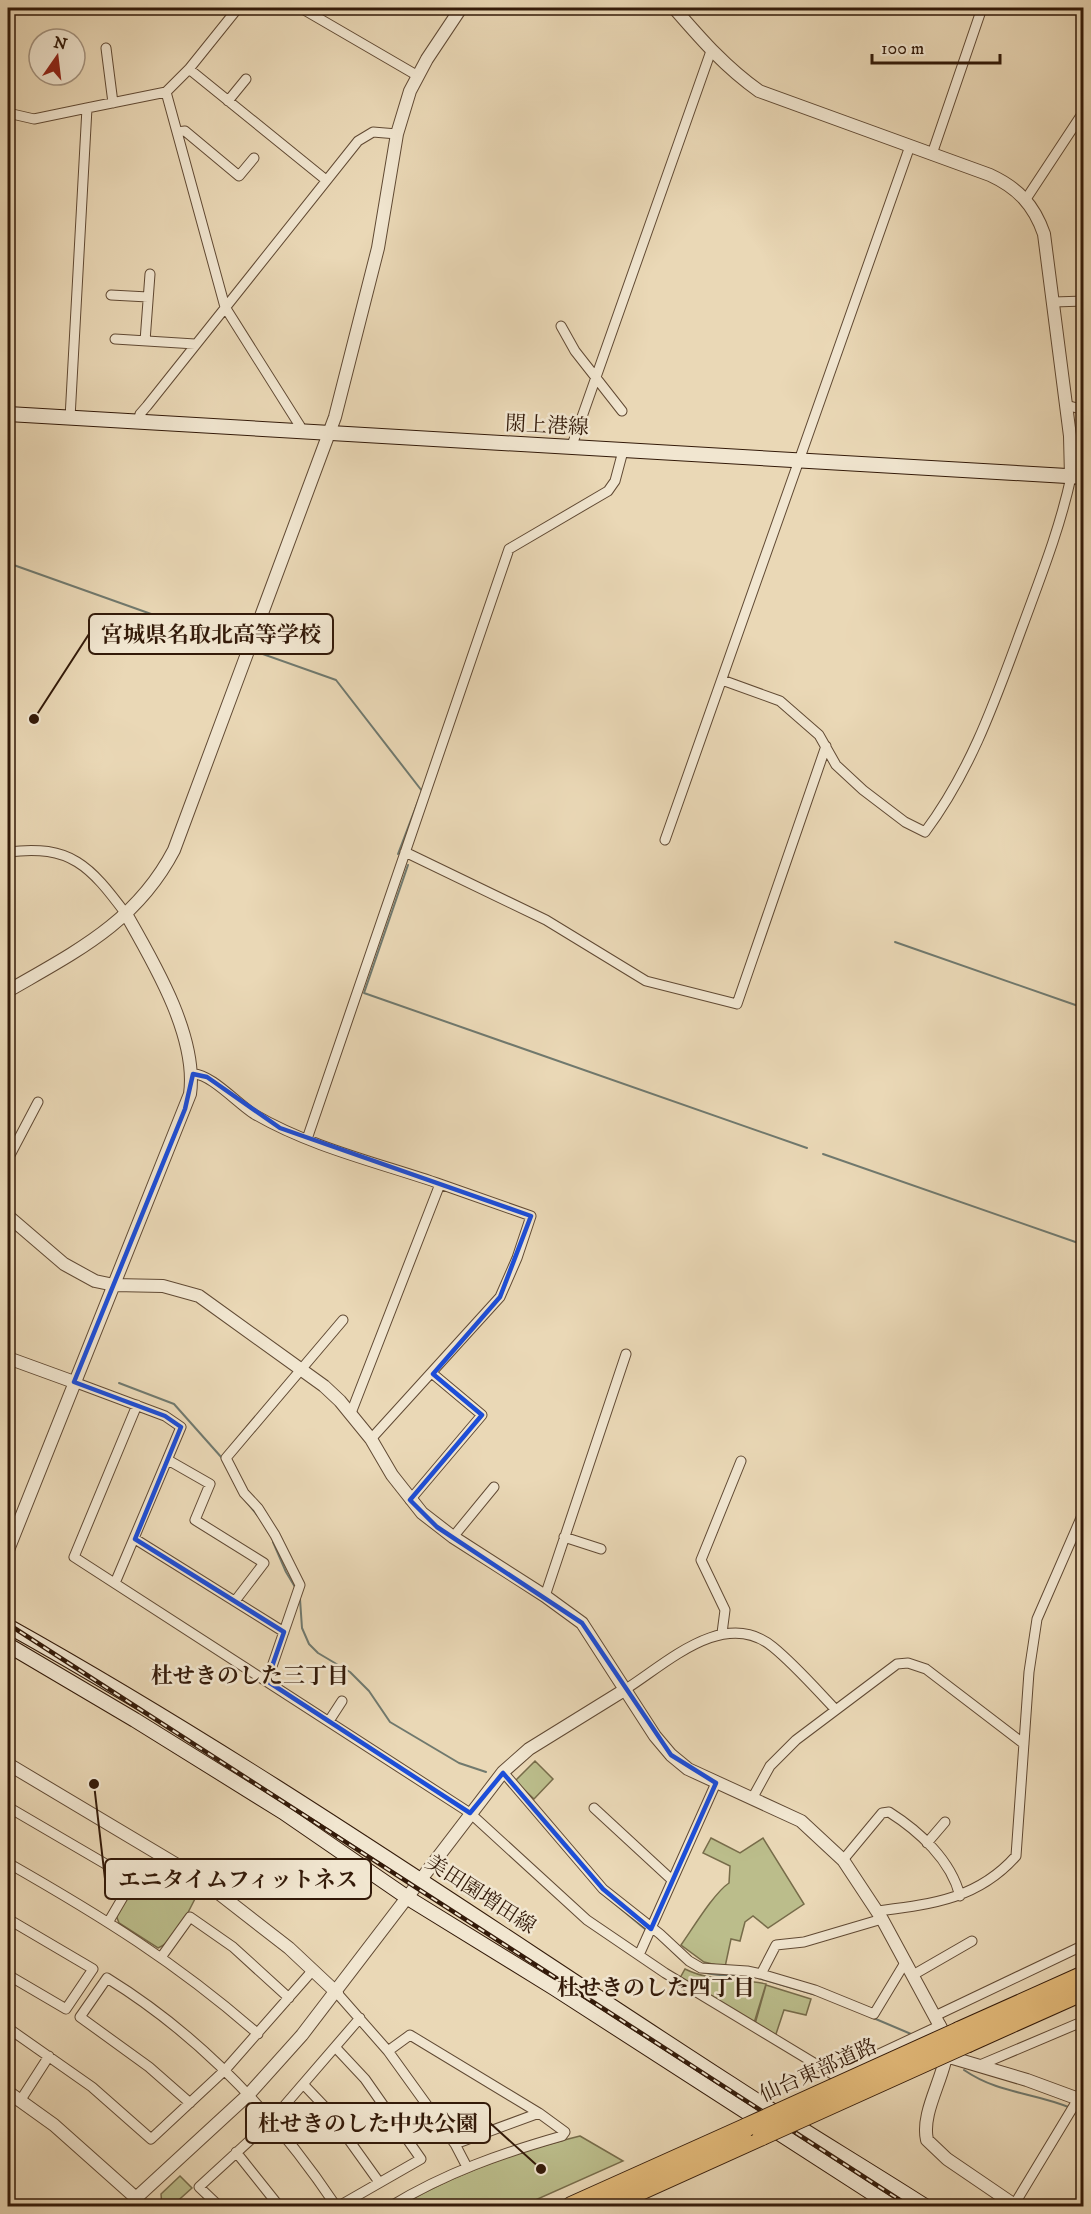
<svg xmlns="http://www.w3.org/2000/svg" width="1091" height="2214" font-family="'IM FELL DW Pica','Noto Serif JP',serif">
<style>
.green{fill:#bbbd8b;stroke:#776c4a;stroke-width:1.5}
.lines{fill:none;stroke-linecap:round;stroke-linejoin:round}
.stream{stroke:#70796e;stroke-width:2}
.minor-casing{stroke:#614a34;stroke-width:11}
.tertiary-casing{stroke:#614a34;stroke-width:14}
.secondary-casing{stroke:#331a09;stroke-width:16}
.motorway-casing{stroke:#331a09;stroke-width:20}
.minor{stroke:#f1e6d0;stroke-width:9}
.tertiary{stroke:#f1e6d0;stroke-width:12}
.secondary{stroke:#f1e6d0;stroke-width:14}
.motorway{stroke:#e5bc7b;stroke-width:18}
.rail-casing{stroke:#331a09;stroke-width:4.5}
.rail{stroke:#f1e6d0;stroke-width:2;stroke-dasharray:7;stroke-linecap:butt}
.motorway-bridge-casing{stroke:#331a09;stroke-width:20;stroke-linecap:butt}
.motorway-bridge{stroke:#e5bc7b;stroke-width:18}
.marked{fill:none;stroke:#1d4ed8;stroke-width:4.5;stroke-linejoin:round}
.labels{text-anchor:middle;stroke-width:5;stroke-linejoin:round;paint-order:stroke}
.street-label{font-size:21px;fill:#331a09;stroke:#f1e6d0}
.neighbourhood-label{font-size:22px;font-weight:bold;fill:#331a09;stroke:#f1e6d0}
.leader{fill:none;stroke:#331a09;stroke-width:2}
.callout-dot{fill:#331a09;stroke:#f1e6d0;stroke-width:2}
.callout{fill:#f1e6d0;stroke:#331a09;stroke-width:2}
.callout-label{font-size:22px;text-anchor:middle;font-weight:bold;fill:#331a09}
</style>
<rect width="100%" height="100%" fill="#ead8b6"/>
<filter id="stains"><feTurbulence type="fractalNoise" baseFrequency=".00333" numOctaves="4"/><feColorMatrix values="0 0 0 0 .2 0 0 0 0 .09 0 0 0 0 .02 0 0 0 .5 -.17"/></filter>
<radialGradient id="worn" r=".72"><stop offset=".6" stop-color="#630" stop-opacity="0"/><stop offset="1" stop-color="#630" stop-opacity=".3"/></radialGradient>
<path class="green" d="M535 1761 553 1779 534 1799 515 1781Z
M711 1838 740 1853 763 1838 804 1904 768 1928 753 1916 745 1922 740 1941 731 1939 725 1967 704 1962 681 1945C693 1928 714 1893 729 1883L730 1866 703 1853Z
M150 1862 198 1893C189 1910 176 1941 158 1948L119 1923 116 1915Z
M685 1969C711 1982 738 1978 766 1984L754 2023 680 1978Z
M766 1985 811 1999 806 2015 784 2010 775 2037 755 2024Z
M580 2136 623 2161 522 2206H400C455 2174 518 2151 580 2136Z
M180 2176 192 2188 172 2206H162L161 2194Z"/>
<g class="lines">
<path class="stream" d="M8 563 241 646
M254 651 336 680 422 791
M398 854 420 796
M408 865 364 993 807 1148
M895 942 1084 1008
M823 1154 1084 1245
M119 1383 174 1404 222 1458
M241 1495 258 1516
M273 1542 286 1572 295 1587
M300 1599 302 1628 309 1644 318 1653 350 1672 369 1691 390 1722 459 1763 486 1772
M603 1894 645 1929
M671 1950C697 1976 706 1975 740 1975
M758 1978 816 1995
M871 2017 911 2034
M964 2070C999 2094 1033 2092 1071 2108
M1076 2110 1084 2113"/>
<g class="minor-casing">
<path id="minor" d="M301 8 418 76
M106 48 113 103
M189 69 326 180
M166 92 189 69 238 8
M228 101 246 79
M8 113 34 119 87 108
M177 132 185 131 239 176 254 158
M932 154 982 8
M1026 199 1084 111
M111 295 148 297
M1054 302 1084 301
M561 326 575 351 622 411
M115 339 195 344
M145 341 150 274
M1066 405 1084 410
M70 418 87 108 166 92 225 307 300 426 299 433
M138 422 140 414 147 406 358 141 373 132 397 134
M571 448 711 51
M722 680 780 701 819 735 836 765 863 790 905 822 925 832C972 769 996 698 1023 625 1041 576 1060 528 1071 477
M665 840 910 146
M8 852C71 844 90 866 126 914
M405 852 546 920 646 981 737 1004 826 746
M193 1074C210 1073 238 1104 254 1114 310 1147 379 1163 440 1184L351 1413
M307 1139 509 549 608 491 615 481 623 451
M8 1159 38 1102
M74 1382 165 1416 181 1427 115 1583
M137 1405 74 1557 470 1813 587 1920 665 1973 834 2075 941 2025
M371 1439 500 1297 517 1258 531 1216 440 1184
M168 1460 210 1484 195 1520 264 1563 235 1601
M410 1500 482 1415 433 1374
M453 1537 494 1487
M564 1537 601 1549
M135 1539 284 1632
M545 1596 626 1354
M722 1633 725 1610 701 1560 741 1461
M267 1681 300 1585 275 1535 258 1508 244 1493 226 1458 343 1320
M626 1689C667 1663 725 1607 773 1647 795 1665 815 1688 835 1709
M329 1721 342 1701
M503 1772 603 1889 660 1934 689 1961 701 1968 747 1971 761 1974 815 1990 874 2014 906 1961
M753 1797 770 1766 796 1740 897 1664 908 1663 926 1669 1024 1744
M8 1807 133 1880 109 1921
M594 1808 672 1880
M927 1843 945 1822
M843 1860 882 1813 889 1812C919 1831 951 1860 960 1896
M8 1863C101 1916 177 1963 258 2034
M878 1911C932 1904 978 1899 1016 1856L1029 1672 1037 1619 1084 1511
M8 1919 93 1969 66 2009 8 1975
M639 1955 716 1783
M162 1956 190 1917 233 1947 289 1998
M761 1974 776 1945 804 1942 882 1919
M913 1975 972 1941
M337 1993 388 2051 410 2035 539 2113 565 2132 562 2136C502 2153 445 2173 391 2206
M935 2016 1084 1945
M8 2028 92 2087 151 2139 225 2070 313 1970
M336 2048 365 2079 421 2159 339 2206
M388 2051 455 2144 467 2167
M980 2065 1084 2021
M304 2085 326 2108 379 2182
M20 2101 49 2056
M190 2103 149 2067 80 2017 107 1978C201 2036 275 2115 336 2206
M455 2144 539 2113
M236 2152 279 2206
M136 2198 144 2206
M1014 2205 1078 2099
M219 2206 199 2187 272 2120 360 2018"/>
</g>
<g class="tertiary-casing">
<path id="tertiary" d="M674 8C701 39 725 67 759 91L990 175C1018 188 1034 205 1044 234L1070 436 1071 477
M8 991C75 952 136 923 174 850L335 417 378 248 397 134 410 91 427 59 461 8
M8 1216 64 1264 95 1281 114 1285 163 1286 199 1296 324 1386 340 1401 371 1439 392 1475 422 1513 453 1537 545 1596 582 1623 655 1736 671 1755 688 1769 801 1821 843 1860 882 1919 947 2039C950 2071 920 2109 927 2140L947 2159 1016 2206
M8 1358 74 1382
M8 1550 190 1094C198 1037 154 963 126 914
M8 1764 199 1878 289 1948 337 1993
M946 2056 1027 2080 1084 2101
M8 2092 54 2125 136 2198 249 2094 302 2035 503 1772 529 1749 626 1689"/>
</g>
<g class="secondary-casing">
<path id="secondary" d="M8 414 1084 477
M8 1626C257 1765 491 1929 731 2084 795 2126 861 2165 925 2206
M8 1645 135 1720 283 1812 408 1898 554 1988 892 2206"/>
</g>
<g class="motorway-casing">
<path id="motorway" d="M959 2031 1084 1975
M968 2043 1084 1991
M571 2206 747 2127
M607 2206 762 2136"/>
</g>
<use href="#minor" class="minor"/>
<use href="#tertiary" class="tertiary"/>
<use href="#secondary" class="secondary"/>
<use href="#motorway" class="motorway"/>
<g class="rail-casing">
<path id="rail" d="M8 1624 909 2206"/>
</g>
<use href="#rail" class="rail"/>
<g class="motorway-bridge-casing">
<path id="motorway-bridge" d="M747 2127 959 2031
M762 2136 968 2043"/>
</g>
<use href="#motorway-bridge" class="motorway-bridge"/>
</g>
<path class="marked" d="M193 1074 207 1077 280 1128 531 1216 500 1297 433 1374 482 1415 410 1500 437 1527 582 1623 671 1755 716 1783 651 1929 603 1889 503 1773 470 1813 267 1681 284 1632 135 1539 181 1427 165 1416 74 1382 185 1109Z"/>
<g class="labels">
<g class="street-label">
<text transform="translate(547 425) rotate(3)" y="7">閖上港線</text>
<text transform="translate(481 1894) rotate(33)" y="7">美田園増田線</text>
<text transform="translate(818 2070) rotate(-24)" y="7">仙台東部道路</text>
</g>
<g class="neighbourhood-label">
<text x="250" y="1683">杜せきのした三丁目</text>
<text x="656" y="1995">杜せきのした四丁目</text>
</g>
</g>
<path class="leader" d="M34 719L89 634M94 1784L105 1879M541 2169L490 2123"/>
<g class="callout-dot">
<circle cx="34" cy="719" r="6"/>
<circle cx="94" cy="1784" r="6"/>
<circle cx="541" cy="2169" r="6"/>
</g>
<g class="callout">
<rect x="89" y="614" width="244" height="40" rx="6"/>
<rect x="105" y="1859" width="266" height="40" rx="6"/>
<rect x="246" y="2103" width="244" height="40" rx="6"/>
</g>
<g class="callout-label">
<text x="211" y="642">宮城県名取北高等学校</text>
<text x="238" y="1887">エニタイムフィットネス</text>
<text x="368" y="2131">杜せきのした中央公園</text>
</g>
<rect width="1091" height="2214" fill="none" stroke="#ead8b6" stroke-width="30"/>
<rect x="9" y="9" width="1073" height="2196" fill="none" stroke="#331a09" stroke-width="3"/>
<rect x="15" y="15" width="1061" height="2184" fill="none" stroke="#331a09" stroke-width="1.5"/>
<g transform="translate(57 57) rotate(14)"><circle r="28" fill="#f1e6d0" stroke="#a59480" stroke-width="1.5"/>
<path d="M0-4.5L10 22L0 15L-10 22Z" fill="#8f2418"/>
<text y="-9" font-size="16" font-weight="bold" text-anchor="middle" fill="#331a09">N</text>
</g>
<path d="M872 54v9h128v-9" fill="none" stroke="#331a09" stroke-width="3"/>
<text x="881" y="54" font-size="18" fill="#331a09" stroke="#f1e6d0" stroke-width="4.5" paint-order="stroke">100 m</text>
<rect width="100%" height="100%" filter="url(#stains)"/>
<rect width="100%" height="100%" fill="url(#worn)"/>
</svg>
